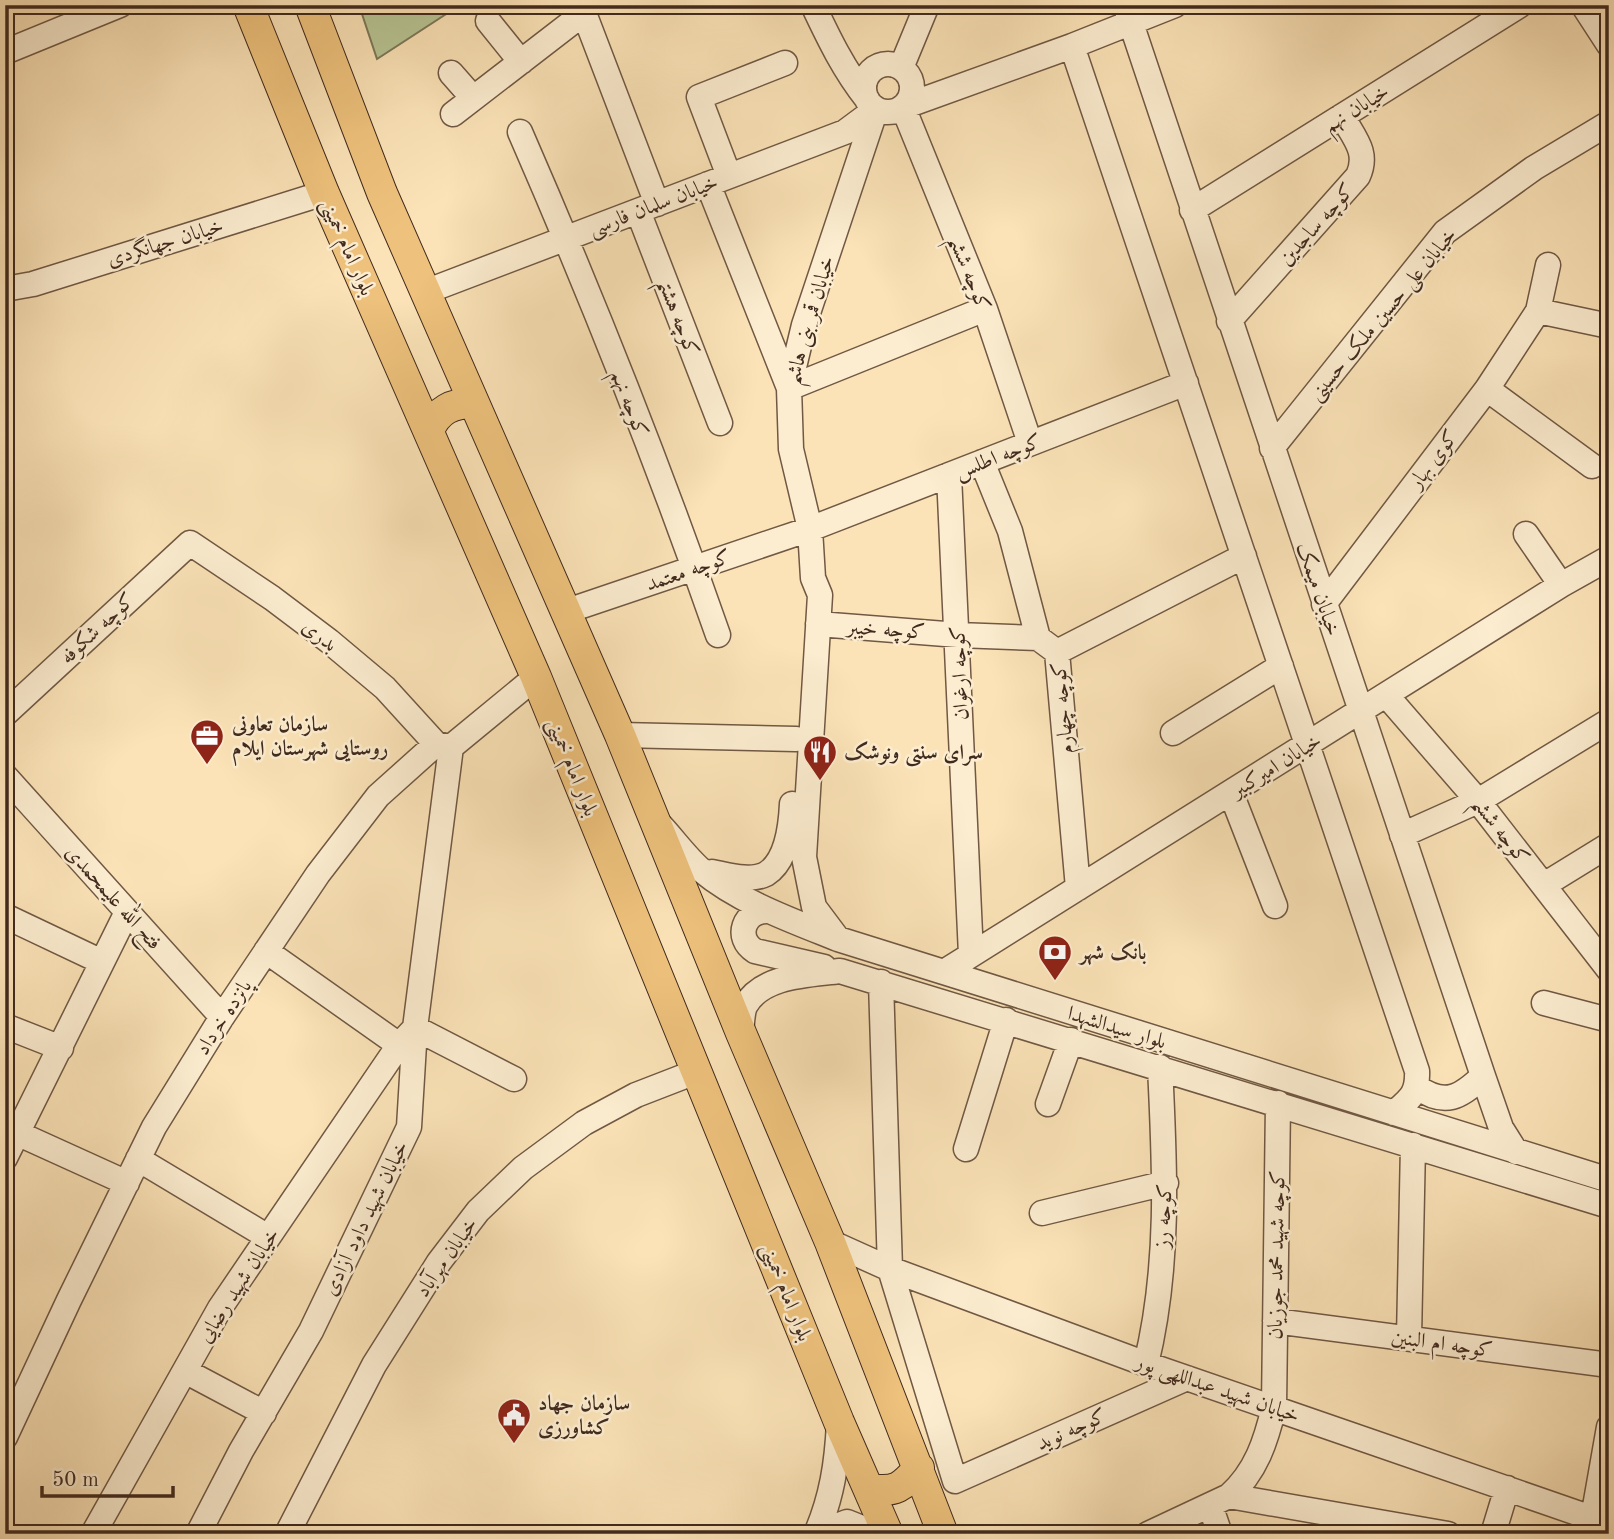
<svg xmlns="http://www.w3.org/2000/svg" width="1614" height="1539" font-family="'Old Standard TT',Amiri,serif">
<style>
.green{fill:#b8c594;stroke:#7c7859;stroke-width:2}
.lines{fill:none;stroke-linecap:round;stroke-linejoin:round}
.minor-casing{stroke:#705844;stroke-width:27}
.major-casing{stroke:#412a1e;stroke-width:32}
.minor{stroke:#fcedd0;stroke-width:24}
.major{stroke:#eec27c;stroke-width:30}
.labels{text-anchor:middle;stroke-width:5;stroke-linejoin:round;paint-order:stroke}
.street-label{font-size:21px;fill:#412a1e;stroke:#fcedd0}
.poi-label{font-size:21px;font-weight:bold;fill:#412a1e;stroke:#fcedd0;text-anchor:start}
</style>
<rect width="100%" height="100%" fill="#fbe3b7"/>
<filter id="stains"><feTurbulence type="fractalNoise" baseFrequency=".00286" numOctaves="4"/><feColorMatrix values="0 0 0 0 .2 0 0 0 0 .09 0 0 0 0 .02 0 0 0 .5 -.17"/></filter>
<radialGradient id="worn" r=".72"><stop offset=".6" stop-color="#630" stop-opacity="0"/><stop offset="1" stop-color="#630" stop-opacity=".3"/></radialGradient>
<path class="green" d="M359 5H460L377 59Z"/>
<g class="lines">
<g class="minor-casing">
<path id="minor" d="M813 5C829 39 844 70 867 99
M1125 5 1483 1076 1501 1128 1516 1152
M1583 5 1609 45
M488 21 521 62
M1072 46 1417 1071C1418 1094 1410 1099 1394 1113
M5 52 120 5
M864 88a24 24 0 1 1 48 0a24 24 0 1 1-48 0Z
M901 68 927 5
M451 73 473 98
M453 114 584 13 657 204
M520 132C592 297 659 466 718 635
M729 176 699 97 785 63
M708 184 789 388 985 309
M1192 210 1520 5
M638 211 720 423
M5 289 33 284 324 193
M425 292 845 132 876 109
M1538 311 1609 326
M1229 321 1358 176C1369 152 1354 138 1342 116
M1487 389 1592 466
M1030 443 985 309 903 107 1072 46 1175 5
M1272 448 1445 232 1534 168 1609 123
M982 462 1010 531 1038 638 1057 652 1078 888
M949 475 971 955
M1526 534 1561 585
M1324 604 1487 389 1538 311 1548 265
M567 611 810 529 1186 383
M818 624 958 635 1038 638
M1057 652 1244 556
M1387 696 1478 801 1609 970
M5 714 190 543 272 598 329 641 385 688 436 744
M1173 733 1281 666
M620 735 796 739
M5 776 222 1017
M1231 793 1275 906
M661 826C674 840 687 858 701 870 739 902 793 921 838 939L1609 1180
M1402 835 1478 801 1609 721
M712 872C728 875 750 882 766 874 787 861 791 825 792 804
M1544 885 1609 845
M768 911C744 910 734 938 755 951L824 967
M5 916 102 962
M838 939 814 907 804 857 820 595 813 578 810 529 791 449 789 388 804 325 876 109
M266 951 399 1045
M944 972 1561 585 1609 558
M881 982 890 1269 955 1481 1187 1378
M1544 1003 1609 1020
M5 1026 61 1048
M741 1033C742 1025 742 1013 745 1006 762 975 809 975 840 971L1609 1206
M1417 1087C1445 1107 1461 1097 1483 1076
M1048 1104 1071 1040
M19 1134 127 1183
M966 1149 1006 1020
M5 1158 127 912
M138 1159 268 1237
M1042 1213 1166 1183
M830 1242 890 1269 1146 1364 1609 1524
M1275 1321 1609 1365
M1409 1338 1413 1145
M1146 1364C1170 1266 1165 1167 1160 1067
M185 1371 264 1413
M5 1437 69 1300 154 1127 222 1017 318 874 378 796 436 744 451 747 536 677
M1229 1496 1448 1534
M1210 1505 1220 1534
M1593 1518 1609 1427
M93 1534 220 1308 399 1045 415 1028 514 1079
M198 1534 241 1451 311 1331 409 1127 415 1028 451 747
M287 1534 374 1365 439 1262 478 1211 523 1168 584 1123 636 1095 698 1071
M816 1534C832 1497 837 1463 839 1423
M826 1534 834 1527 847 1522 877 1534
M1148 1534 1229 1496C1256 1472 1266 1441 1274 1407L1278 1103
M1493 1534 1507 1488"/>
</g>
<g class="major-casing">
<path id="major" d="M248 5 324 193 536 677 839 1422 888 1534
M310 5 382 193 620 735 741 1033 830 1242 943 1534
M429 430C438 410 452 403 474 403
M870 1489C896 1493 902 1487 919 1468"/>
</g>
<use href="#minor" class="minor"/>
<use href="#major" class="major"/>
</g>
<defs>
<g id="office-pin" transform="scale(1.75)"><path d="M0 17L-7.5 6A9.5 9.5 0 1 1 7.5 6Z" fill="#8f2418" stroke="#fcedd0"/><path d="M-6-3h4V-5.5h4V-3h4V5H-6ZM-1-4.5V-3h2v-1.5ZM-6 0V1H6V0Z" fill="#fff"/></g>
<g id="restaurant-pin" transform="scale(1.75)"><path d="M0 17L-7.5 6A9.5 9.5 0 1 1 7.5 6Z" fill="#8f2418" stroke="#fcedd0"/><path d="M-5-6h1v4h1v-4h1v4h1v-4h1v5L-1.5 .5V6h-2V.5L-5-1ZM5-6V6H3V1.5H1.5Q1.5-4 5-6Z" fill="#fff"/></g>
<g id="bank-pin" transform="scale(1.75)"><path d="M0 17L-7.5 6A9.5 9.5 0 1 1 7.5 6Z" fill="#8f2418" stroke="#fcedd0"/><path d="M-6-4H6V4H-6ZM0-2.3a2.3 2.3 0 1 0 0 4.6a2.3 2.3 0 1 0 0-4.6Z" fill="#fff"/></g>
<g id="civic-pin" transform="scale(1.75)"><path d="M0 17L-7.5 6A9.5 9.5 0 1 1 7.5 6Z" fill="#8f2418" stroke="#fcedd0"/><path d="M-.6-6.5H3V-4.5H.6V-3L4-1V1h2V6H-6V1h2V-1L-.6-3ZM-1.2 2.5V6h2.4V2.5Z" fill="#fff"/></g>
</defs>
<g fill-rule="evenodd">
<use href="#office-pin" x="207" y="736"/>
<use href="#restaurant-pin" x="820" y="752"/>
<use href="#bank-pin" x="1055" y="952"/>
<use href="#civic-pin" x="514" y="1415"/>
</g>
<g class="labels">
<g class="street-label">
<text transform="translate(1356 108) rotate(-32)" y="7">خیابان نهم</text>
<text transform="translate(653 205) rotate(-21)" y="7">خیابان سلمان فارسی</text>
<text transform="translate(1316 224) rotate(-48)" y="7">کوچه ساجدین</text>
<text transform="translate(165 242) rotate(-17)" y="7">خیابان جهانگردی</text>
<text transform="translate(348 247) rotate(66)" y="7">بلوار امام خمینی</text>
<text transform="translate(970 273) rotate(68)" y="7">کوچه ششم</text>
<text transform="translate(1382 314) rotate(-50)" y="7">خیابان علی حسین ملک حسینی</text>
<text transform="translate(679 317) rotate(69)" y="7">کوچه هشتم</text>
<text transform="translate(809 320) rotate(-74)" y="7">خیابان قمر بنی هاشم</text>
<text transform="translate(630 403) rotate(69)" y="7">کوچه نهم</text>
<text transform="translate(998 456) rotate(-21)" y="7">کوچه اطلس</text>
<text transform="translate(1433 459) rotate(-53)" y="7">کوی بهار</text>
<text transform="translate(688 570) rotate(-19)" y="7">کوچه معتمد</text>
<text transform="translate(1319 589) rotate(71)" y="7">خیابان میمک</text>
<text transform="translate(97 628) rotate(-43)" y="7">کوچه شکوفه</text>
<text transform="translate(886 629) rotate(4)" y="7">کوچه خیبر</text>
<text transform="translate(320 635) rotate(38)" y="7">بدری</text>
<text transform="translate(959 673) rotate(-92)" y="7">کوچه ارغوان</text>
<text transform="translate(1062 708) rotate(-95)" y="7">کوچه چهارم</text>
<text transform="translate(1276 765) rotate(-32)" y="7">خیابان امیرکبیر</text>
<text transform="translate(573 767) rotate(68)" y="7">بلوار امام خمینی</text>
<text transform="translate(1501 830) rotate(52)" y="7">کوچه ششم</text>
<text transform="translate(114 897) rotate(48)" y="7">فتح الله علیمحمدی</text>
<text transform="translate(223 1017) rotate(-57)" y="7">پانزده خرداد</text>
<text transform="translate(1117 1027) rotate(17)" y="7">بلوار سیدالشهدا</text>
<text transform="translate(1163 1216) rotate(-87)" y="7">کوچه رز</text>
<text transform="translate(365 1218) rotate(-64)" y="7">خیابان شهید داود آزادی</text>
<text transform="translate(1276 1255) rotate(-89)" y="7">کوچه شهید محمد جوزیان</text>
<text transform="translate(446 1257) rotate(-55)" y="7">خیابان مهرآباد</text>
<text transform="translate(238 1285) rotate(-57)" y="7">خیابان شهید رضایی</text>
<text transform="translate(787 1292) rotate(68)" y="7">بلوار امام خمینی</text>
<text transform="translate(1442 1343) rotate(8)" y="7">کوچه ام البنین</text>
<text transform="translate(1218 1388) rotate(19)" y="7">خیابان شهید عبداللهی پور</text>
<text transform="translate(1071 1429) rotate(-24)" y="7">کوچه نوید</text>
</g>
<g class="poi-label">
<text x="232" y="731">سازمان تعاونی<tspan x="232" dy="24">روستایی شهرستان ایلام</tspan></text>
<text x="844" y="759">سرای سنتی ونوشک</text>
<text x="1080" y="959">بانک شهر</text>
<text x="538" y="1410">سازمان جهاد<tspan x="538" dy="24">کشاورزی</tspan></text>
</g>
</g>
<rect width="1614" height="1539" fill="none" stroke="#fbe3b7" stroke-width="28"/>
<rect x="7" y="7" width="1600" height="1525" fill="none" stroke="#412a1e" stroke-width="3.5"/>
<rect x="14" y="14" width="1586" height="1511" fill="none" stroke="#412a1e" stroke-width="2"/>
<path d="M42 1486v10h131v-10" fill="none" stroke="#412a1e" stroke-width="3.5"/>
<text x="52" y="1486" font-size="21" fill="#412a1e" stroke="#fcedd0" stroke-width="5" paint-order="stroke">50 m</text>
<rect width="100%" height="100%" filter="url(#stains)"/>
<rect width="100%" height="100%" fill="url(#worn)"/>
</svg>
